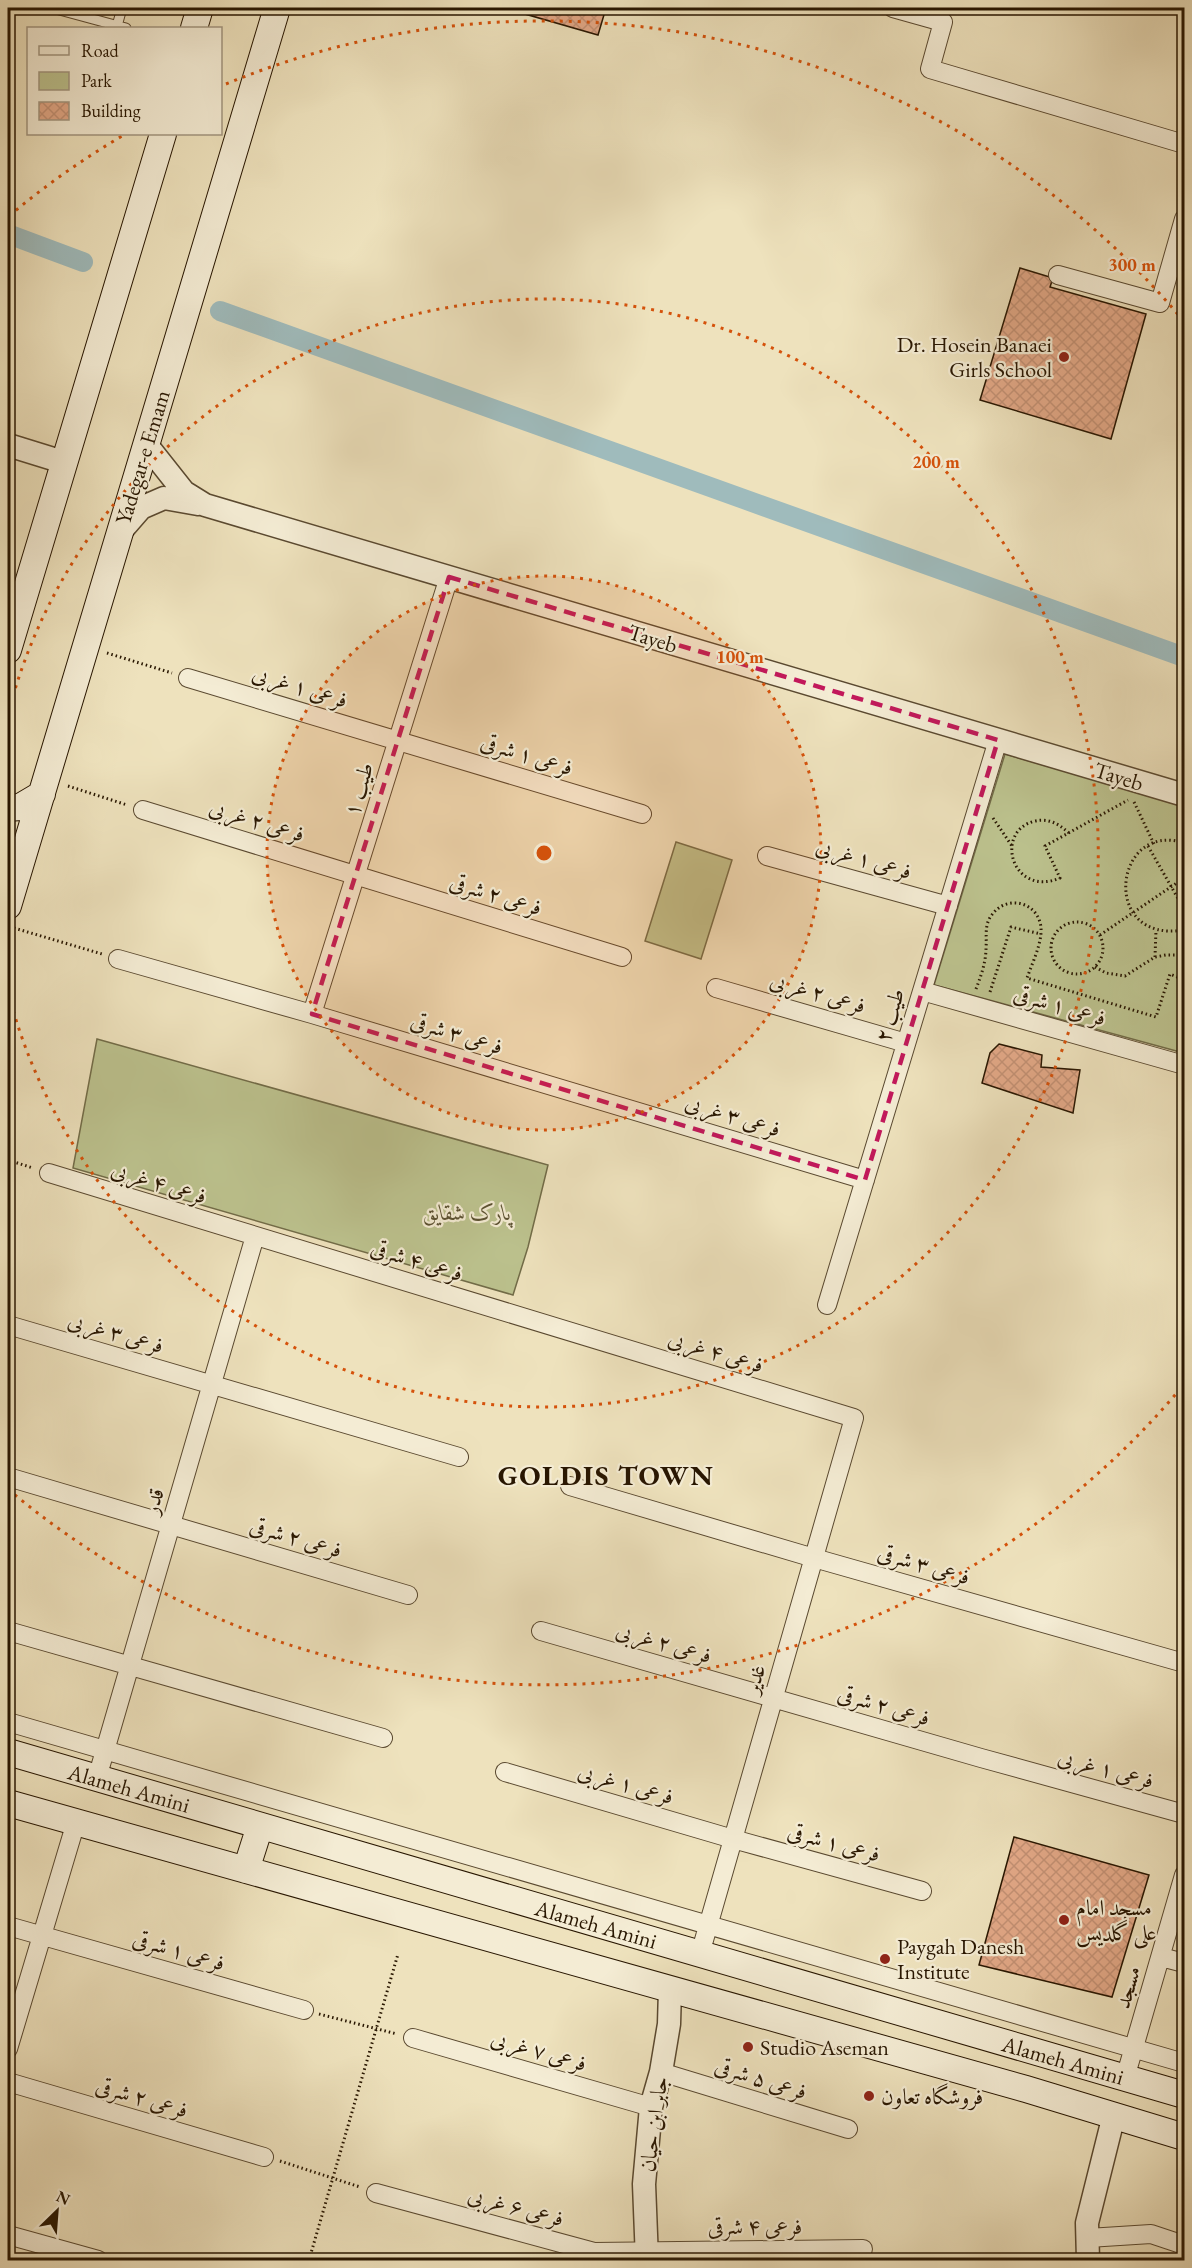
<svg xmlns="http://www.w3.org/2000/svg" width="1192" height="2268" font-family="'EB Garamond',Amiri,serif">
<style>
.green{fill:#bcc28e;stroke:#726c48;stroke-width:1.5}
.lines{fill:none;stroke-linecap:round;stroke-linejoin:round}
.canal{stroke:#9fbbbc;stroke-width:20}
.building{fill:url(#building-cross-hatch);stroke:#281601;stroke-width:1.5}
.service-casing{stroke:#5a4930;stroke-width:11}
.minor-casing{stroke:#5a4930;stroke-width:20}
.tertiary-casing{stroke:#5a4930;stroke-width:25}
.secondary-casing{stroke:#281601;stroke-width:28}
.path{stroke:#281601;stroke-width:3;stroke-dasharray:1.5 3;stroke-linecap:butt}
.service{stroke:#f4ecd4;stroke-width:9}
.minor{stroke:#f4ecd4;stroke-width:18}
.tertiary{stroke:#f4ecd4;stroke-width:22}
.secondary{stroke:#f4ecd4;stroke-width:26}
.marked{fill:none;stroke:#c2185b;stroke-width:4.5;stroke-dasharray:12 8;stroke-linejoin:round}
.ring{fill:none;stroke:#d5520b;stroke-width:3;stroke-dasharray:3 6}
.poi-dot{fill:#8f2418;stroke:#f4ecd4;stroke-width:2}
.labels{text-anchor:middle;stroke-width:4.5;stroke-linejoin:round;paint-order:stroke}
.poi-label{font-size:22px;fill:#281601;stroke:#f4ecd4;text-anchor:start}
.street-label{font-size:22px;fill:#281601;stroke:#f4ecd4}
.park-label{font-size:22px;font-style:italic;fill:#5c5232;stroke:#f4ecd4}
.district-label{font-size:28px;font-weight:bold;letter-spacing:1.5px;fill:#281601;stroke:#f4ecd4}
.centre{fill:#d5520b;stroke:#f4ecd4;stroke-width:3}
.ring-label{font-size:18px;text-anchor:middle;font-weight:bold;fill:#d5520b;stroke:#f4ecd4;stroke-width:4.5;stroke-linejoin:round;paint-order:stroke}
</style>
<defs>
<pattern id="building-cross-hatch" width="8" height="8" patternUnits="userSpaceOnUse" patternTransform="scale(1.5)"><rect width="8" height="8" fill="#e3a988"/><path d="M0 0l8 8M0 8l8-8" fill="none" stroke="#c39174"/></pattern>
</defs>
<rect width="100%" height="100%" fill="#eee2bd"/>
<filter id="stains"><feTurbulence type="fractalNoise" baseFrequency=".00333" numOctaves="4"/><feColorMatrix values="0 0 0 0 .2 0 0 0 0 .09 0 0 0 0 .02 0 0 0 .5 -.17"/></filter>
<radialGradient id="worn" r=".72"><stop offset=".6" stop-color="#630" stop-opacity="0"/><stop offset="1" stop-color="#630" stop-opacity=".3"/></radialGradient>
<path class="green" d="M1005 754 1184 805V1036L1180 1052 934 985Z
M676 842 732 860 701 959 645 941Z
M97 1039 548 1165 528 1247 513 1295 73 1168Z"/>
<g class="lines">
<path class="canal" d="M8 234 83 262
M220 311 1184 657"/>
</g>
<path class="building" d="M504 8H606L598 35Z
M1020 268 1053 278 1050 287 1146 314 1111 439 980 400Z
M999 1044 1042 1055 1041 1067 1080 1070 1073 1113 982 1083 990 1053Z
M1014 1837 1149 1875 1112 1997 979 1965Z"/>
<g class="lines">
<g class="service-casing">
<path id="service" d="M52 8 126 28
M117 26 122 8"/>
</g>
<g class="minor-casing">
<path id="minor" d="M893 8 943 22 930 69 1184 144
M1058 275 1160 303 1184 219
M188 678 642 814
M143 810 622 957
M767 856 948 906
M118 959 312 1014 865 1180
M716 988 906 1043
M922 991 1184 1065
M312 1014 449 577
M49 1173 854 1418 700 1954
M827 1305 998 740
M8 1325 459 1457
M8 1477 408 1595
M570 1486 814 1558 1184 1663
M8 1631 383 1738
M541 1631 981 1758 1184 1814
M8 1722 1184 2063
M505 1772 733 1839 922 1891
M97 1778 255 1236
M8 1926 304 2010
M1161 1957 1184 1963
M413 2038 651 2107
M8 2049 76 1822
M661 2072 848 2129
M1125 2078 1184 1875
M8 2082 264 2157
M376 2193 594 2252 863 2249
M8 2235 98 2260
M1088 2238 1151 2234 1184 2245"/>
</g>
<g class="tertiary-casing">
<path id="tertiary" d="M146 444 184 492 205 505 1184 795
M8 445 63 462
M121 531 141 508 164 498 198 504
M647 2260 644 2184 651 2107 661 2072 669 2024 670 1989
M1088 2260 1087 2223 1114 2115"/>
</g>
<g class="secondary-casing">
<path id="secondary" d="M194 28 200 8
M8 650 163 134
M8 808 20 807 42 794
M8 906 277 8
M8 1752 1184 2095
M8 1803 1026 2089 1184 2137
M246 1870 260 1826"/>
</g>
<path class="path" d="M107 653 172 673
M68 786 127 805
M1134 802 1154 844
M993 818 1012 846
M1069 833C1059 824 1049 818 1035 821 993 831 1012 898 1060 878L1045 846 1128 800
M1184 843C1114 820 1099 944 1184 930
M1148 846 1184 909
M1051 948a26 26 0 1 1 52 0a26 26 0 1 1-52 0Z
M14 928 102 954
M1100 935 1184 878
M1155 957 1156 930
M1095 967 1106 973 1125 976 1155 957 1166 955H1184
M976 989C981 976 986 962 986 948 987 937 984 926 991 916 1007 892 1043 903 1041 933 1040 947 1032 964 1027 978L1156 1017 1170 974 1184 980
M990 992 1011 927 1041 934
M8 1160 33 1168
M319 2014 397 2034
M280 2161 360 2187
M309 2260 398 1954"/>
<use href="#service" class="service"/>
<use href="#minor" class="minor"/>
<use href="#tertiary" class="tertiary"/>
<use href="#secondary" class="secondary"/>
</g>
<path class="marked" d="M449 577 998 740 865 1180 312 1014Z"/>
<circle cx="544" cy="853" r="277" fill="#d5520b" fill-opacity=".12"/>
<g class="ring">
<circle cx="544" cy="853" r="277"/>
<path d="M8 714A554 554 0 1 1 8 992"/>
<path d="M1181 1388A832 832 0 0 1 9 1490M9 216A832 832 0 0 1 122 136M226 84A832 832 0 0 1 1181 318"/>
</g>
<g class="poi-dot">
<circle cx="1064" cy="357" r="6"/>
<circle cx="1064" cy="1920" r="6"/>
<circle cx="885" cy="1959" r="6"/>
<circle cx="748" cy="2047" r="6"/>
<circle cx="869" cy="2096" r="6"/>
</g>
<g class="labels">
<g class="poi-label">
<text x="1052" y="352" text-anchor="end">Dr. Hosein Banaei<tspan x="1052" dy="25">Girls School</tspan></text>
<text x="1076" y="1915">مسجد امام<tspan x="1076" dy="25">علی گلدیس</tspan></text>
<text x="897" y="1954">Paygah Danesh<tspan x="897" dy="25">Institute</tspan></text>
<text x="760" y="2055">Studio Aseman</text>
<text x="881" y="2104">فروشگاه تعاون</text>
</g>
<g class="street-label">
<text transform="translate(142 457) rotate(-73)" y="8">Yadegar-e Emam</text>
<text transform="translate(653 638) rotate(17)" y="8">Tayeb</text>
<text transform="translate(300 686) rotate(17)" y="8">فرعی ۱ غربی</text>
<text transform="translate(527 754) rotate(17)" y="8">فرعی ۱ شرقی</text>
<text transform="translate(1119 776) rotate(17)" y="8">Tayeb</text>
<text transform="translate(358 789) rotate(-73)" y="8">طیب ۱</text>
<text transform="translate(257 820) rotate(17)" y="8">فرعی ۲ غربی</text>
<text transform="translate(864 858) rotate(16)" y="8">فرعی ۱ غربی</text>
<text transform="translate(496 894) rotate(17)" y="8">فرعی ۲ شرقی</text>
<text transform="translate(818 992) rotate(16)" y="8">فرعی ۲ غربی</text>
<text transform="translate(1060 1005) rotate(16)" y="8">فرعی ۱ شرقی</text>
<text transform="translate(889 1015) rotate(-73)" y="8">طیب ۲</text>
<text transform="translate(457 1033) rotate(17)" y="8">فرعی ۳ شرقی</text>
<text transform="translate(733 1115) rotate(17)" y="8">فرعی ۳ غربی</text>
<text transform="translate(159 1182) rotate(17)" y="8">فرعی ۴ غربی</text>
<text transform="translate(417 1260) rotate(17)" y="8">فرعی ۴ شرقی</text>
<text transform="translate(116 1332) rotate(16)" y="8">فرعی ۳ غربی</text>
<text transform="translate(716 1351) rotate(17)" y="8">فرعی ۴ غربی</text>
<text transform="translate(153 1501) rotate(-74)" y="8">قدر</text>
<text transform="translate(296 1537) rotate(16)" y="8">فرعی ۲ شرقی</text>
<text transform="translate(924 1564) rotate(16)" y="8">فرعی ۳ شرقی</text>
<text transform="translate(664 1642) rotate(16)" y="8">فرعی ۲ غربی</text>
<text transform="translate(754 1679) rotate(-74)" y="8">غدیر</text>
<text transform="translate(884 1705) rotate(16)" y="8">فرعی ۲ شرقی</text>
<text transform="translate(1106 1768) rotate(15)" y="8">فرعی ۱ غربی</text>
<text transform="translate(626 1783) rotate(16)" y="8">فرعی ۱ غربی</text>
<text transform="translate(129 1788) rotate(16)" y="8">Alameh Amini</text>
<text transform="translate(834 1842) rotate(15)" y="8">فرعی ۱ شرقی</text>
<text transform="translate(596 1924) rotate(16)" y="8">Alameh Amini</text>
<text transform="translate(179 1950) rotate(16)" y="8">فرعی ۱ شرقی</text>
<text transform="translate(1127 1987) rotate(-74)" y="8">مسجد</text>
<text transform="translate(539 2050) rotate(16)" y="8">فرعی ۷ غربی</text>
<text transform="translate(1063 2060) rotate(16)" y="8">Alameh Amini</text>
<text transform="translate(761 2078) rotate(17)" y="8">فرعی ۵ شرقی</text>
<text transform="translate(142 2097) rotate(16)" y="8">فرعی ۲ شرقی</text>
<text transform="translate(653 2124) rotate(-82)" y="8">جابر ابن حیان</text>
<text transform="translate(516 2206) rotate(15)" y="8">فرعی ۶ غربی</text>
<text x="755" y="2234">فرعی ۴ شرقی</text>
</g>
<g class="park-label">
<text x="467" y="1220">پارک شقایق</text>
</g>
<g class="district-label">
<text x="606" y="1485">GOLDIS TOWN</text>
</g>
</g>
<circle cx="544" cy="853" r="9" class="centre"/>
<g class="ring-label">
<text x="1132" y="271">300 m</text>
<text x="936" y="468">200 m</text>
<text x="740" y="663">100 m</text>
</g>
<rect width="1192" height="2268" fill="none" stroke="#eee2bd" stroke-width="30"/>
<rect x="9" y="9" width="1174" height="2250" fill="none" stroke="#281601" stroke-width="3"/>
<rect x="15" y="15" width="1162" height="2238" fill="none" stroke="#281601" stroke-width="1.5"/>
<rect x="27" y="27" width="195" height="108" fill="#f4ecd4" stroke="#a29680" stroke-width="1.5"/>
<rect x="39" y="46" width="30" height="9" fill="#f4ecd4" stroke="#a29680" stroke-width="1.5"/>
<text x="81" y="57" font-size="18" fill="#281601">Road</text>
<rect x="39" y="72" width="30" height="18" fill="#bcc28e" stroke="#a29680" stroke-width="1.5"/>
<text x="81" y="87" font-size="18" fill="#281601">Park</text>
<rect x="39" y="102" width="30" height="18" fill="url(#building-cross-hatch)" stroke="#a29680" stroke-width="1.5"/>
<text x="81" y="117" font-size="18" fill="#281601">Building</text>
<g transform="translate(57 2211) rotate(25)" stroke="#f4ecd4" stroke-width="4.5" paint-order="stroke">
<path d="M0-4.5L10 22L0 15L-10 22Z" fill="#281601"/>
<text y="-9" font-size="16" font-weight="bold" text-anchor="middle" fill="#281601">N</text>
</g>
<rect width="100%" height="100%" filter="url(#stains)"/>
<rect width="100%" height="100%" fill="url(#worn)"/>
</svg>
